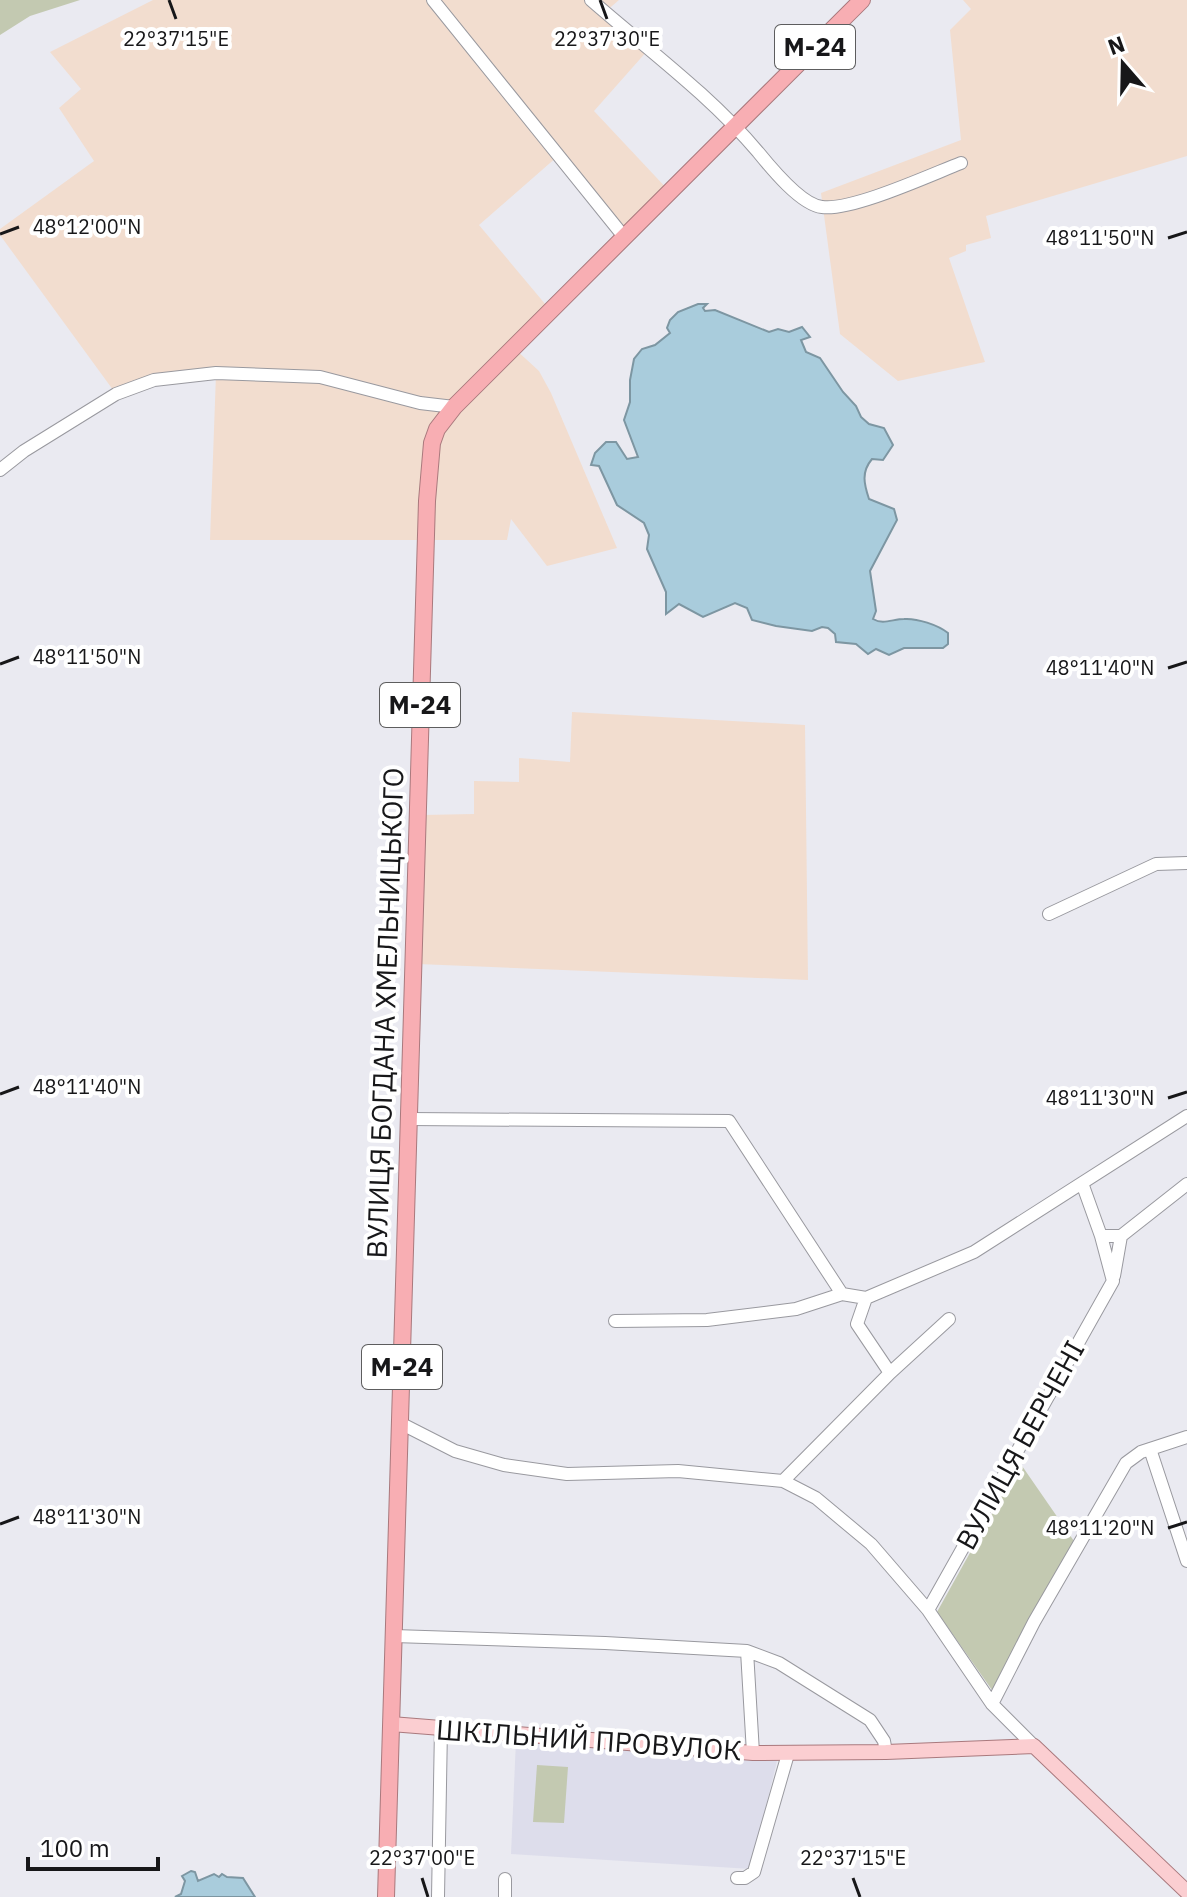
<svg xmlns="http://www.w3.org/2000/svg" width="1187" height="1897" font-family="'IBM Plex Sans',sans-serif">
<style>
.built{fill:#ddddeb}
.industrial{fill:#f2ddcf}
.green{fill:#c3c9b1}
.water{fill:#a9ccdc;stroke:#7d96a2;stroke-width:2}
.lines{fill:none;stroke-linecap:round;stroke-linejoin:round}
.minor-casing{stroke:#99999f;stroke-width:14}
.major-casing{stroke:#a9797d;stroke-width:16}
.highway-casing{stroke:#a9797d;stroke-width:18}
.minor{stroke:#fff;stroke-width:12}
.major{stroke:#fbced1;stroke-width:14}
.highway{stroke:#f8aeb3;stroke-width:16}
.ticks{fill:none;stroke:#171719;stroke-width:3}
.labels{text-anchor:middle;stroke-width:8;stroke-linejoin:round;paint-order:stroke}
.shield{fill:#fff;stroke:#5d5d5e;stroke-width:2}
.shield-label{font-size:26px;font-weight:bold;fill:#171719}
.street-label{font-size:28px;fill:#171719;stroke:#fff}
.ticks-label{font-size:20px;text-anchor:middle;fill:#171719;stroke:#fff;stroke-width:8;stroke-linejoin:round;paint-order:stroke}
</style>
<rect width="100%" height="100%" fill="#eaeaf1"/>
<path class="built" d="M516 1740 777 1761 751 1869 511 1854Z"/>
<path class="industrial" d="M153 0H619L605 12 648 50 594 111 670 192 625 238 558 156 479 225 551 311 514 348 539 371 551 393 617 548 547 566 511 519 507 540H210L216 374 198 375 116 394 0 235V229L94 161 59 108 81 89 50 52Z
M963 0H1187V156L986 216 991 238 966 245V251L949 258 985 362 898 381 840 334 821 193 961 140 950 30 971 9Z
M572 712 805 725 808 980 418 964 422 815 474 814V781L519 782V758L570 762Z"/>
<path class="green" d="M0 0H80L30 16 0 35Z
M1020 1463 1076 1544 992 1690 937 1612Z
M537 1765 568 1767 564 1823 533 1822Z"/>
<path class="water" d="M698 304H707L703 308 705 311 715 310 769 332 778 329 789 332 802 327 810 337 801 340 806 352 820 358 843 392 856 406 861 417 869 424 884 428 893 445 883 460 872 459C861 472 864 484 869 499L894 509 897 520 870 571 876 611 873 619C883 625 893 619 904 619 917 618 938 625 948 633V644L943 648H904L889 655 876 649 868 654 856 644 836 642 835 634 828 628 822 627 812 631 776 626 752 620 747 608 735 603 703 617 679 604 666 614V592L647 549 649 535 644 523 617 505 599 466 591 465 595 453 606 442H616L627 459 638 457 624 420 630 402V380L634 359 642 349 655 345 670 333 667 328 670 320 678 312Z
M191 1871 195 1872 198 1881 214 1874 219 1877 222 1874 227 1877 243 1878 255 1897H175L181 1894 185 1881 182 1876Z"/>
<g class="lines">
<g class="minor-casing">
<path id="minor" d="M433 0 625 238
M591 0C647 49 710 95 758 152 771 168 801 205 822 207 852 211 930 175 961 163
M0 470 24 451 116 394 154 380 216 373 320 377 420 403 454 407
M1049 914 1156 864 1187 863
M408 1119 729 1121 842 1294 866 1298
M1101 1236H1121L1187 1184
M1114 1276 1121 1236
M615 1321 707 1320 796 1309 842 1294
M890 1373 949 1319
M400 1423 455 1451 504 1465 567 1474 678 1471 783 1481 816 1498 871 1544 928 1610 992 1704 1034 1746
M1150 1449 1187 1561
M783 1481 890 1373 857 1324 866 1298 974 1252 1187 1116
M928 1610 1113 1281 1101 1236 1082 1183
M394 1636 605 1643 747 1651 779 1663 870 1720 884 1741 886 1752
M747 1651 753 1753
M992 1704 1034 1622 1126 1463 1141 1452 1187 1437
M737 1878H745L754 1872 788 1754
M438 1897 441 1728
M505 1897V1879"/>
</g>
<g class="major-casing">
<path id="major" d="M391 1724 753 1753 886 1752 1034 1746 1187 1892"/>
</g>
<g class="highway-casing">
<path id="highway" d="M386 1897 427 501 432 443 437 429 454 407 862 0"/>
</g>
<use href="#minor" class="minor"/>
<use href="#major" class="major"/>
<use href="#highway" class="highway"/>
</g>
<path class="ticks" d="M169 0 176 19M600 0 607 19M0 234 19 227M1168 238 1187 232M0 664 19 657M1168 668 1187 662M0 1094 19 1087M1168 1098 1187 1092M0 1524 19 1517M1168 1528 1187 1522M422 1878 428 1897M853 1878 860 1897"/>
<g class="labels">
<g class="shield">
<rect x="775" y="25" width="80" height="44" rx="6"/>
<rect x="380" y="683" width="80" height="44" rx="6"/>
<rect x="362" y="1345" width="80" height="44" rx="6"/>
</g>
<g class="shield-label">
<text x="815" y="56">М-24</text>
<text x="420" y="714">М-24</text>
<text x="402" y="1376">М-24</text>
</g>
<g class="street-label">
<text transform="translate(385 1013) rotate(-88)" y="10">ВУЛИЦЯ БОГДАНА ХМЕЛЬНИЦЬКОГО</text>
<text transform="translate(1020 1445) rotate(-61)" y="10">ВУЛИЦЯ БЕРЧЕНІ</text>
<text transform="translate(589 1740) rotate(4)" y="10">ШКІЛЬНИЙ ПРОВУЛОК</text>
</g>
</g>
<g class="ticks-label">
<text x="607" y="46">22°37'30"E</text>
<text x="176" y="46">22°37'15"E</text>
<text x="87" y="234">48°12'00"N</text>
<text x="1100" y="245">48°11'50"N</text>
<text x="87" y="664">48°11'50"N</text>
<text x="1100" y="675">48°11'40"N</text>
<text x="87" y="1094">48°11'40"N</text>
<text x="1100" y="1105">48°11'30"N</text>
<text x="87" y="1524">48°11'30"N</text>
<text x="1100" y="1535">48°11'20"N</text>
<text x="422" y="1865">22°37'00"E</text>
<text x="853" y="1865">22°37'15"E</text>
</g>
<g transform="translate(1123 64) rotate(340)" stroke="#ffffff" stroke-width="6" paint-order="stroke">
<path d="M0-6L14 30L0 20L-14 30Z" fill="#171719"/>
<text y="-12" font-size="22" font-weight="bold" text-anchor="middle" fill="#171719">N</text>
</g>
<path d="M28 1857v12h130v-12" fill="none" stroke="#171719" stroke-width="4"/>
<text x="40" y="1857" font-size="24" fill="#171719" stroke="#ffffff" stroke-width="6" paint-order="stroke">100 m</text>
</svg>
